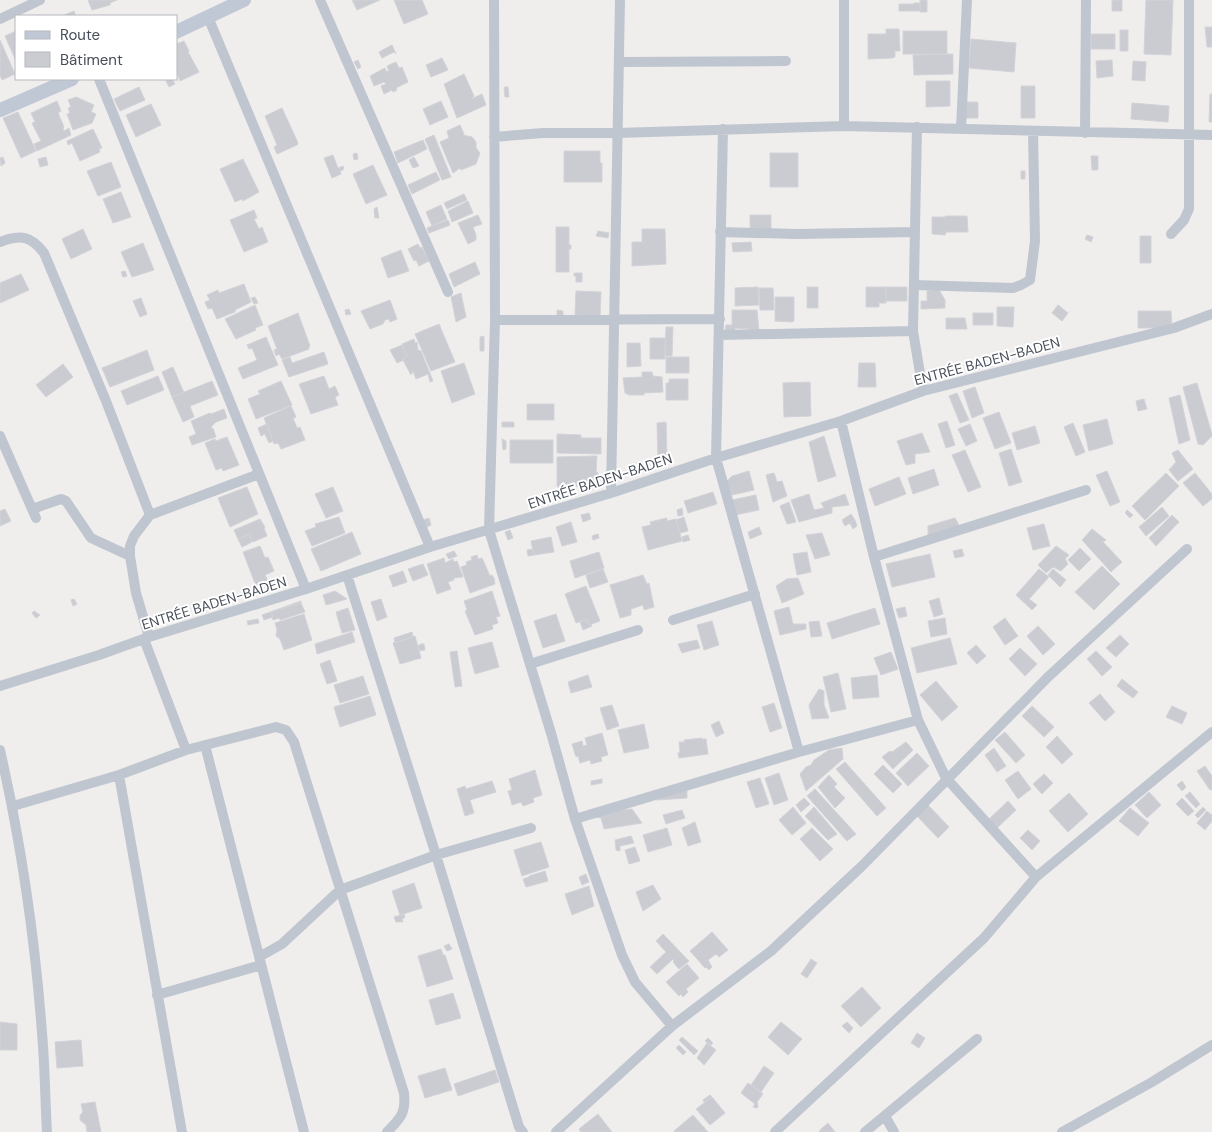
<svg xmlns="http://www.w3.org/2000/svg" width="1212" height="1132" font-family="'DM Sans',sans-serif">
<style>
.building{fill:#caccd2;stroke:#d2d3d8}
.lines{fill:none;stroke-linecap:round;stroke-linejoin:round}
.minor{stroke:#bfc6cf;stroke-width:10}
.secondary{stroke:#c1c8d5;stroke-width:14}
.labels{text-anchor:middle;stroke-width:4;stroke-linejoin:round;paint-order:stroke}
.street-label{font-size:14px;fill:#474e59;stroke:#fff}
</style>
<rect width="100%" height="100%" fill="#f0eded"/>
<path class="building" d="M88 0H117L110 3V5L92 10Z
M352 0H380L357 10Z
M394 0H422L428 14 404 24Z
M920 0H927V12H920Z
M1112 0H1122V11H1112Z
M1146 0H1173L1171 55 1144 54Z
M914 3H920V11H899V4H914Z
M74 11 76 16H62Z
M1205 27H1212V47H1207Z
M886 29H899L900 51H895V57L892 58 868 59V34H886Z
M1120 30H1128V51H1120Z
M16 31V61L5 36Z
M903 31H947V54H903Z
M1091 34H1115V49H1091Z
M971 39 1016 43 1014 72 969 68Z
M0 40 15 74 2 80 0 75Z
M184 41 189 51 188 52 199 72 180 81 176 70V44Z
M392 45 396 54 394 52 382 58 379 52Z
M953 54V74L914 75 913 55Z
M442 58 448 70 431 77 426 65Z
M358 60 361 67 358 69 354 62Z
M1112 60 1113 76 1097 78 1096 61Z
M1133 61 1146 62 1145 81 1132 80Z
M396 62 399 68 402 67 408 82 396 88 397 90 393 92 392 90 384 94 381 86 386 84 384 82 374 86 370 76 385 68 386 71H389L387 66Z
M464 74 474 96 471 99 482 94 486 105 457 118 444 84Z
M172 79 175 84 169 87 166 81Z
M926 81H950V106L926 107Z
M1021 86H1035V118H1021Z
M139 87 145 100 120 111 114 99Z
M504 87H508L509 97H505Z
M1210 94H1212V122H1209Z
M76 97 94 105 91 112 96 114 92 123 73 130 67 114 70 113 68 108 71 107 68 100Z
M57 101 61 111 58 113 64 127 63 128 64 131 69 128 71 135 37 151 34 144 41 141 32 123 35 122 31 113Z
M441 101 448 117 430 125 423 109Z
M964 102H978V118H964Z
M1132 103 1169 106 1168 122 1131 119Z
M151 104 161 125 136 137 126 115Z
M282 108 298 143 297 145 277 154 274 147 277 145 265 116Z
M18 112 36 151 21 158 3 118Z
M460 125 464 134 463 135 472 137 476 142V148L480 153 476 164 461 170 460 168 453 173 440 142 449 138 447 131Z
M93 129 102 148 99 149 100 152 80 161 72 143 68 145 67 141Z
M434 135 451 177 442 180 425 139Z
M423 140 427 149 398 163 394 152Z
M564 151H600V163H602V182H564Z
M357 153 358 159 354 160 353 154Z
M770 153H798V187H770Z
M333 155 338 168 343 166 344 167 343 170 340 171 341 174 332 178 324 158Z
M1091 156H1098V170H1092Z
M3 157 5 163 1 166 0 158Z
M46 157 48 165 40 167 38 159Z
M414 157 419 166 413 168 409 160Z
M243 159 259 192 243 201 242 199 235 202 220 169Z
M111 162 121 187 98 196 87 171Z
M373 165 387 195 366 204 353 174Z
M1021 171H1025V179H1021Z
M436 172 440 180 412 194 408 185Z
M121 192 131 217 113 223 103 199Z
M464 194 467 200 447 209 444 203Z
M468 201 473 213 452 222 448 211Z
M441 205 447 219 432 226 426 212Z
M377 207 379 218H375L374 209Z
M254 210 257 218 254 219 259 229 262 227 268 242 244 252 230 220Z
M478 215 482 224 473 227 476 235V240L468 244 458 223Z
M750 215H771V229H750Z
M945 216H967L968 232H946L945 235 932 234V217H945Z
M448 220 450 225 429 233 427 228Z
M556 227H569V245H571V249H569V272H556Z
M83 229 92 249 71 259 62 239Z
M642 229H665L666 264 632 266V242H642Z
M598 231 609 233 608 238 596 236Z
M1087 235 1093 237 1091 242 1085 239Z
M1140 236H1151V263H1140Z
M751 242 752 251 733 252 732 243Z
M143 243 154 270 132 277 121 252Z
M418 244 420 248 422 247 429 261 419 266 416 260 414 261 408 249Z
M401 250 409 271 388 278 381 258Z
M475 262 480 274 454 287 449 274Z
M125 271 127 276 123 277 121 272Z
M574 273H582V282H576V276H574Z
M21 274 29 290 0 303V283Z
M244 284 251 302 235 310V312L217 319 212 308 208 309 205 302 210 300 207 295 218 290 219 293Z
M758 287 759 305 735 306V288Z
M807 287H818V308H807Z
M866 287H886V303H879V307H866Z
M886 287H907V301H886Z
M759 288H773L774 310H760Z
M939 290 945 300V308L921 309V301H927V291Z
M576 291 601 292 600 316 575 315Z
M461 293 466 317 456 322 451 297Z
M255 297 258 303 254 304 251 298Z
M775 297H794V321L791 322 775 321Z
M141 298 147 314 140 317 133 301Z
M390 300 397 319 390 322 389 319 385 320 383 324 370 329 361 311Z
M255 305 263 325 255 328 256 330 236 339 225 319Z
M1058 305 1068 313 1062 321 1052 313Z
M997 307H1014L1013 327 997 326Z
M349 309 351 314 346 315 345 310Z
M557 310 563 311V316L557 315Z
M732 310H757L759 332H750V329L735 328V333H725L726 325H732Z
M1138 311H1171L1172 328H1138Z
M298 313 310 346H309V349L282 359 279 354 276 356 274 350 277 349 268 326Z
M973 313H993V325H973Z
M946 318H965L967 329H946Z
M439 324 455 362 431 371 415 334Z
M666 327H673L672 356H665Z
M484 336V351H480V337Z
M266 337 278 365 243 379 238 368 257 360 252 348 249 349 247 345Z
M650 338H665V359H650Z
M414 339 415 343 417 342 418 350 421 351 433 381 430 382 428 374 416 379 413 371 411 375 404 362 403 359 407 356 402 344Z
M627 343H640L641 366 627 367Z
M402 345 407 356 403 359 404 360 397 363 390 350Z
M147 350 154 370 110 387 102 368Z
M324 352 328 364 289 377 282 360 290 357 292 363Z
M666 357H689V373H666Z
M464 363 475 394 452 403 441 371Z
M859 363H875L876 387H858Z
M63 364 73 377 46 397 36 385Z
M173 367 184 393 172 397 162 372Z
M642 372H652L653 376 662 377 663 392 644 393V395H629L625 393 623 378 642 377Z
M158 376 164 390 127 405 121 391Z
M324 376 329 389 335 386 339 395 335 397 338 405 311 414 299 384Z
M669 379H688V400H666V383H669Z
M212 381 218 395 190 406 194 417 183 422 172 397Z
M281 381 292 405 256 419 248 399 260 394 258 391Z
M810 382 811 416 784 417 783 383Z
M1197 383 1212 434V436L1203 445 1198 444 1183 387Z
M975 387 984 413 972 418 963 391Z
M957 393 969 420 960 423 949 396Z
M1180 395 1190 440 1179 444 1169 398Z
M1144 399 1147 409 1138 411 1136 401Z
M527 404H554V420H527Z
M291 406 296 417 293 418 297 428 300 427 305 440 281 449 278 443 274 444 264 418Z
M224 409 227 418 216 422 211 427 212 429 213 428 216 437 192 445 189 437 196 434 191 421 210 413 211 414Z
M999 412 1011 443 995 449 983 418Z
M1107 419 1113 444 1089 451 1083 425Z
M947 421 955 445 946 448 938 424Z
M502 422H514V427H502Z
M666 422 667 459 658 461 657 423Z
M1073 423 1085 452 1076 456 1064 427Z
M267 424 273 441 269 443 265 434 261 436 258 428Z
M970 424 977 441 966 446 958 429Z
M1035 426 1040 443 1017 450 1012 433Z
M922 433 930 452 915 454V463L906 465 897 441Z
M557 434 581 435V438H601V454L557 453Z
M824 436 836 476 818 482 809 442Z
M227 437 239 465 223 471 222 468 216 470 205 443 215 439 216 441Z
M502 439 506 441V449L503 450Z
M510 440H553V463H510Z
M1011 449 1022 482 1009 486 999 453Z
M965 450 981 487 968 492 952 455Z
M1178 450 1193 469 1178 481 1169 470 1176 462 1172 453Z
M597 456 596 471 599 474V482L594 487 570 486 568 490H561L557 486V457Z
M934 469 939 485 913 494 908 478Z
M749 471 754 490 732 495 727 481 732 476Z
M1107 471 1120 502 1110 506 1096 475Z
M774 473 777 482 782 481 787 496 773 502 766 475Z
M1166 473 1179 486 1145 520 1132 506Z
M1195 473 1212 494V499L1203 506 1183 483Z
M899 477 906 494 875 506 869 489Z
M247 487 258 514 230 527 218 498Z
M333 487 343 511 326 518 315 494Z
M713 492 717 504 688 513 684 501Z
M809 494 814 510 824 508 821 503 845 494 849 505 832 507V513L799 522 791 500Z
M756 495 759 510 735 515 732 500Z
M789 502 796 522 787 524 780 506Z
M1162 507 1169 516 1146 536 1139 527Z
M682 508 683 515 678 516 677 510Z
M5 509 11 521 0 526V511Z
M1127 510 1133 515 1130 518 1125 513Z
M589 513 591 519 583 522 581 515Z
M851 514 855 520 845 526 842 520Z
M1172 515 1179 522 1156 546 1149 538Z
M339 517 345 533 312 546 305 531 316 527 315 524Z
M684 517 688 531 680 533 676 520Z
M429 518 431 525 425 528 423 520Z
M667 518V521L676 519 682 541 648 550 642 527 651 525 650 522Z
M955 518 961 529 928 539V526Z
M260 519 265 527 264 528 267 536 253 542 250 538 251 537 250 534 238 539 234 530Z
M855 520 857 526 853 529 850 523Z
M571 522 577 542 562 546 556 527Z
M1044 524 1050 546 1033 550 1027 528Z
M759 527 762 534 750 539 748 532Z
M1092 529 1106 540 1103 542 1122 562 1111 572 1082 540Z
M510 530 513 538 508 540 505 532Z
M352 532 361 554 321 571 311 549Z
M822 533 830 555 815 559 806 535Z
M250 534 252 542 242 547 238 539Z
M598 534 599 538 593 540 592 536Z
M688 535 690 540 683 542 682 537Z
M551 537 554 552 534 555 531 541Z
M260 546 265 558 268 557 274 571 265 575 268 581 256 586 243 552Z
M1056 546 1069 555 1065 559 1068 564 1061 571 1053 567 1046 573 1038 565Z
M1080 548 1091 559 1079 571 1068 560Z
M533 549 534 555 528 556 527 550Z
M962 549 964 556 955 558 953 551Z
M454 551 457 556 449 559 446 554Z
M599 552 604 568 575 578 570 561Z
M807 552 811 572 797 575 793 554Z
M930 554 935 577 892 587 886 564Z
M477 555 478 559 482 558 490 576 492 575 494 578 495 584 470 593 461 567 467 565 466 562 472 560 471 557Z
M444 558 445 563 453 559 454 562 457 561 463 577 454 578V580L448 582 451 589 437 594 427 564Z
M423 564 428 575 413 581 408 569Z
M1102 566 1120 584 1094 610 1075 592Z
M603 569 608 582 590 588 586 575Z
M1039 569 1049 577 1029 599 1037 605 1032 610 1016 595Z
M1053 569 1066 580 1060 587 1048 575Z
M403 571 407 582 393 587 389 576Z
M643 575 647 584 649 583 654 607 644 610 643 605 631 609V615L620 618 610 585Z
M798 578 804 594 782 603 776 586 787 579Z
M586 586 600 621 589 625 587 619 576 623 565 594Z
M335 591 347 599 326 605 323 595Z
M492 591 500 616 496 617 498 623 492 625 493 629 475 635 465 611 467 610 464 601Z
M939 598 943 614 934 617 929 601Z
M74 599 77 604 73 606 71 600Z
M381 599 387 617 377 621 371 602Z
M301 601V603L271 612 273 617 264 620 262 615Z
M301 603 305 612 280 620 279 618 273 620 271 612Z
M789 607 793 624H806V629L780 635 774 611Z
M905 607 907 616 899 618 896 609Z
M348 608 355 630 342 633 336 612Z
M875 608 880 624 832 639 827 623Z
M34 611 40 615 36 618 32 613Z
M304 614 312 640 284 650 280 639 276 636 277 630 275 623Z
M556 614 565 641 543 648 534 621Z
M945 618 947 634 931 637 928 621Z
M1005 618 1018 636 1005 645 993 627Z
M258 619 259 623 248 625 247 621Z
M587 619 589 625 591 624 592 626 583 630 580 622Z
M712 621 719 645 704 650 697 625Z
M819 621 822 636 811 637 809 622Z
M1038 626 1055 644 1043 655 1027 636Z
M352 632 355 642 317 654 315 644Z
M412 632 413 637 395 643 394 638Z
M1120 635 1129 644 1116 657 1106 648Z
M415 636 421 658 400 664 393 643Z
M950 638 957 664 917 673 911 648Z
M697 640 700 648 682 653 678 644Z
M492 642 499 667 475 674 468 648Z
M421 644H424L425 650 419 651 418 646Z
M976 645 986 656 977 664 967 653Z
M1020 648 1037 664 1025 676 1009 659Z
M457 651 462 686 455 687 450 652Z
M1096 651 1112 667 1102 676 1087 659Z
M891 652 898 669 881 675 874 658Z
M330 660 337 681 327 684 320 664Z
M838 673 846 709 831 712 823 677Z
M588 675 592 687 571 693 568 682Z
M877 675 879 697 853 699 851 678Z
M363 676 369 694 340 703 334 685Z
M1122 679 1138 692 1133 698 1117 686Z
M936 681 958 707 942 721 920 695Z
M819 689 824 691V705L829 718 812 719 809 705Z
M1100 694 1115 712 1105 721 1089 703Z
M370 696 376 715 340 727 334 707Z
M774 703 782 728 770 732 762 707Z
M612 705 619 726 607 730 600 708Z
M1032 706 1054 727 1044 737 1022 716Z
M1172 706 1187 713 1182 724 1166 717Z
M719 721 724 733 716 737 711 725Z
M644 724 649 748 624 753 618 730Z
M1005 732 1025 755 1016 763 995 740Z
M602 733 608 755 601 757 602 761 591 764 590 760 580 763 578 756 576 757 572 744 582 741 583 746 587 745 585 738Z
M1057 736 1073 754 1062 764 1046 747Z
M702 738V739H706L708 754 679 758 678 753 680 752 679 742H685L684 740Z
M906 742 913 750 893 769 882 757 890 751 892 752Z
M842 748 843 759 806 791 800 774 806 767 811 765 814 760 829 750Z
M994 748 1006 766 997 772 985 755Z
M917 753 929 766 908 786 896 773Z
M845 762 886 808 877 816 836 769Z
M883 765 902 784 893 793 874 774Z
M1205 766 1212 776V789L1210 790 1197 771Z
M535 770 542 795 533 798 534 802 523 806 521 802 512 805 508 791 512 790 509 779Z
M1018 771 1031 789 1018 799 1005 780Z
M779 773 788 800 774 805 765 778Z
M1044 774 1053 783 1042 794 1033 784Z
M829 775 837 784 834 787 845 798 835 808 818 787Z
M760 778 769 804 756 808 747 782Z
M602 779V783L591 785V781Z
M492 781 496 792 470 800 474 813 465 816 457 789 465 786 466 789Z
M1182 781 1186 787 1182 791 1177 785Z
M687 789V798L657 800Z
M815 789 856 834 847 841 807 796Z
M1149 792 1161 805 1147 818 1135 805Z
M1190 792 1200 804 1196 808 1185 796Z
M1069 793 1088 814 1068 832 1049 811Z
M804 798 810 804 801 812 796 805Z
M1182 798 1194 811 1188 816 1176 804Z
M1008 801 1016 810 995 830 987 821Z
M928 805 949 827 938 838 917 816Z
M793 807 806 823 792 835 779 820Z
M814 807 837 834 828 840 805 816Z
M1203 807 1206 810 1198 818 1195 815Z
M1130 808 1149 823 1138 836 1119 821Z
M632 809 642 823 604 829 601 818 595 817 617 810Z
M682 810 685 818 666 824 663 815Z
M1207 811 1212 815V821L1205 830 1197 823Z
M695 822 701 842 688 846 682 828Z
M667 828 672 845 648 852 643 835Z
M812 828 833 849 820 861 800 839Z
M1028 830 1040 841 1032 850 1020 838Z
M631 836 634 843 620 846V851L616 850 615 840Z
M541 842 549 867 522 876 514 850Z
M635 847 640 861 629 864 625 850Z
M545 871 548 881 526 887 523 879 529 877V876Z
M586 874 589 882 582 885 579 877Z
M414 883 422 908 400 915 392 891Z
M653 885 661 899 643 911 636 892Z
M589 886 594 906 572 915 565 894Z
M404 914 405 917 402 919 403 922H396L394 917Z
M712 932 728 950 719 957 716 954 708 960 712 967 709 970 706 967 705 968 690 951Z
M663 934 689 961 679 969 673 962 674 961 673 959 657 974 650 967 666 952 656 941Z
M449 944 452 949 447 951 444 946Z
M441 949 443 955H445L453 979 427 987 418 956Z
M811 959 817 963 807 978 801 974Z
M687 964 699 978 686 989 688 992 683 997 681 994 679 996 666 982Z
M862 987 881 1008 861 1027 841 1006Z
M453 993 461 1018 436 1025 429 1000Z
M0 1022 17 1024V1050H0Z
M781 1022 802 1039 788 1055 768 1037Z
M847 1022 853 1028 849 1033 842 1026Z
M917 1033 925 1038 919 1048 911 1043Z
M682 1037 698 1051 694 1055 679 1040Z
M708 1038 713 1043 711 1045 705 1041Z
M81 1040 83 1066 57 1068 55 1042Z
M707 1043 716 1050 704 1065 697 1058Z
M679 1045 686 1052 683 1055 676 1048Z
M764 1066 774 1073 761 1092 751 1085Z
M445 1068 452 1090 425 1098 418 1076Z
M495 1070 499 1082 458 1096 454 1084Z
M748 1083 763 1094 757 1102 758 1106 757 1108 753 1107 755 1104 741 1093Z
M710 1095 712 1097 704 1102 703 1100Z
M712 1097 725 1113 710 1125 696 1109Z
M95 1102 101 1132H87L86 1125 80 1120V1115L83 1112 81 1104Z
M598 1114 612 1132H581L579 1129Z
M693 1115 708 1132H675L674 1131Z
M828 1123 835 1132H819L821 1129Z"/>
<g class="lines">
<path class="minor" d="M320 0 448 292
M494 0 495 320 489 530 551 733 575 819 622 955 635 982 672 1026
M208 17 430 547
M0 19 40 0
M619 62 786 61
M99 79 306 589
M844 126V0
M917 127 913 331 923 391
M723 129 716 458 799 752
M961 129 967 0
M1085 133 1086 0
M494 137 543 133H617L844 126 1212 135
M720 232 797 234 915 232
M1171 234 1184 220 1189 209V0
M0 242C21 234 31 236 44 253L106 401 150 515
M914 285 1013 288 1021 285 1030 280 1035 241 1033 131
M495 320 720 319
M720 335 913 331
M841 421 874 557 918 720 946 778 1036 877
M0 436 36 518
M611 493 620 0
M32 509 61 499 66 501 91 538 130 556
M874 557 1086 490
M347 575 436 855 519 1127 523 1132
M673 620 755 594
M149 637 136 593 130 556V546L134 536 150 515 259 474
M144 639 186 750
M530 664 638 630
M0 686 99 655 149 637 306 589 430 547 611 493 716 458 841 421 923 391 1174 328 1212 314
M205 745 304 1132
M0 750C21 843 35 938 42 1033 45 1066 45 1099 47 1132
M119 775 182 1132
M13 806 119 775 186 750 276 727 286 730 294 742 404 1093C406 1113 401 1118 387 1132
M575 819 799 752 918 720
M259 957 282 944 340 890 436 855 531 828
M157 995 261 965
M885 1116 894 1132
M556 1132 672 1026 771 951 862 866 1048 677 1187 549
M775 1132 984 938 1036 877 1212 732
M865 1132 977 1039
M1062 1132 1152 1082 1212 1045"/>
<path class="secondary" d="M176 32 244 0
M0 110 72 79"/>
</g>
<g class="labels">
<g class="street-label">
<text transform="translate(987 361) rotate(-15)" y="5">ENTRÉE BADEN-BADEN</text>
<text transform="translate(600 481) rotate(-18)" y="5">ENTRÉE BADEN-BADEN</text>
<text transform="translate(214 603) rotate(-17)" y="5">ENTRÉE BADEN-BADEN</text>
</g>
</g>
<rect x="15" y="15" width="162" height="65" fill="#ffffff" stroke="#b5b8bd"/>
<rect x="25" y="31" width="25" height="8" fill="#c1c8d5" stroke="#b5b8bd"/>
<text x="60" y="40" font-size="15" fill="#474e59">Route</text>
<rect x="25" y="52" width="25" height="15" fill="#caccd2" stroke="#b5b8bd"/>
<text x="60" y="65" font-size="15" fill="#474e59">Bâtiment</text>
</svg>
